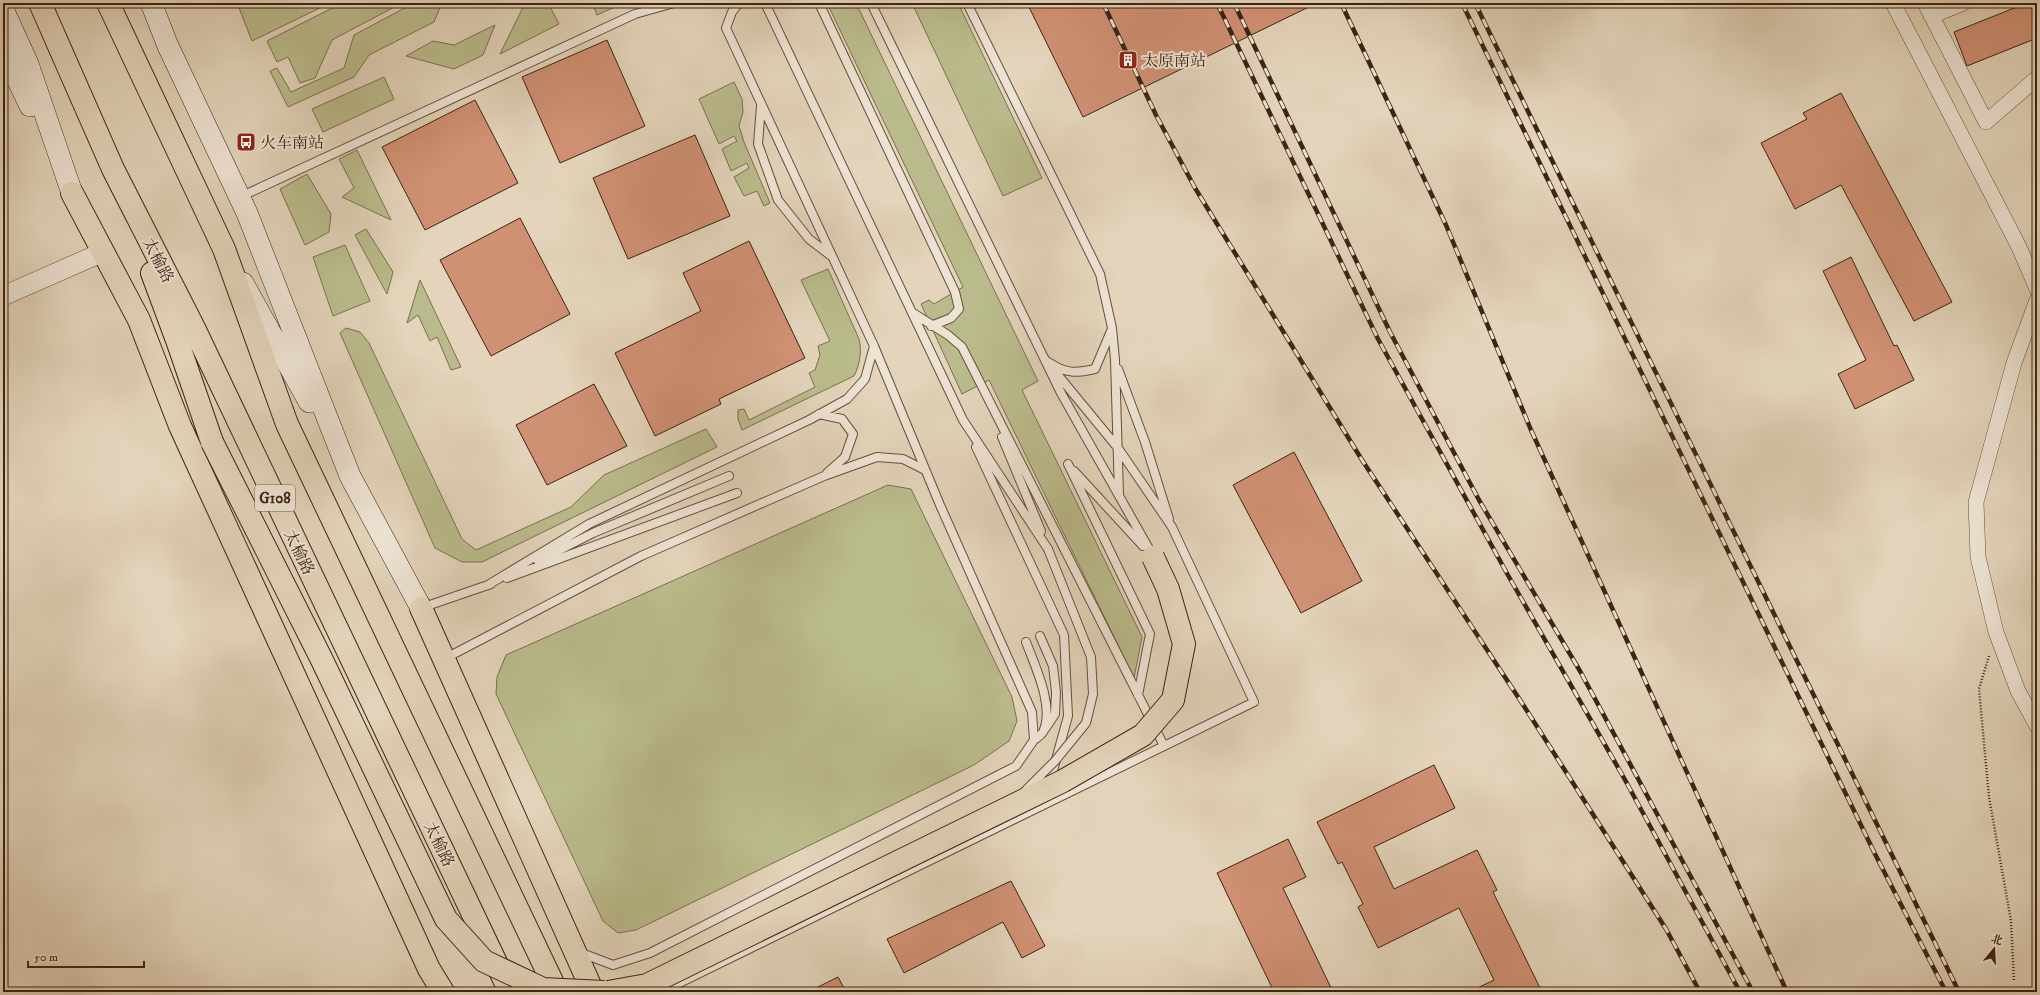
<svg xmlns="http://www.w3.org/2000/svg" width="2040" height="995" font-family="'IM FELL DW Pica','Noto Serif SC',serif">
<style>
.green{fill:#babb8c;stroke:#7c6f4e}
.building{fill:#d09073;stroke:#3d2311}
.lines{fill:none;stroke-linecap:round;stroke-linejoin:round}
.service-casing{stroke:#664f3c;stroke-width:10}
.minor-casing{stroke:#664f3c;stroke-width:16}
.tertiary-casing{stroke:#664f3c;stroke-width:20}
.secondary-casing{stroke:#3d2311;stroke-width:22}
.trunk-casing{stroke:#3d2311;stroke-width:24}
.path{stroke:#3d2311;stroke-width:2.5;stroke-dasharray:1 2;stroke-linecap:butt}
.service{stroke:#ede3d3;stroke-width:8}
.minor{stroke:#ede3d3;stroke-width:15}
.tertiary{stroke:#ede3d3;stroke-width:19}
.secondary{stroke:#ede3d3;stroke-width:21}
.trunk{stroke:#e3d4bb;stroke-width:22}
.rail-casing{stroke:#3d2311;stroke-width:4.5}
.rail{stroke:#ede3d3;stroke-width:3;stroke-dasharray:9;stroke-linecap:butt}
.service-bridge-casing{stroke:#664f3c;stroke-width:10;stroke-linecap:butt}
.trunk-bridge-casing{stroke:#3d2311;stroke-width:24;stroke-linecap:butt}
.service-bridge{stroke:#ede3d3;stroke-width:8}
.trunk-bridge{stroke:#e3d4bb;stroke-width:22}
.labels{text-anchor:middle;stroke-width:4;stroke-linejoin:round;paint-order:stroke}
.shield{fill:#ede3d3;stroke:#725d4b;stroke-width:1}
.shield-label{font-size:15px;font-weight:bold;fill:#3d2311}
.poi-label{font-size:16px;fill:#3d2311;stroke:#ede3d3;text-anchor:start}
.street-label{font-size:16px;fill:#3d2311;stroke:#ede3d3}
</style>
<rect width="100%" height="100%" fill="#e3d4bb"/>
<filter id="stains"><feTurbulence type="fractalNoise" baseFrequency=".005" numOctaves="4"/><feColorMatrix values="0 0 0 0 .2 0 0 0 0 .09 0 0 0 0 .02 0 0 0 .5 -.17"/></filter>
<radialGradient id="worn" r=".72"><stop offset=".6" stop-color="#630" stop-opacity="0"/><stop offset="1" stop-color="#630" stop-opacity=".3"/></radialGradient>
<path class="green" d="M237 3H330L252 41Z
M342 3H402L332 40 315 78 300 83 288 57 277 62 267 41Z
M414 3H442L434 22 369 55 354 77 288 107 270 71 277 68 291 92 344 68 354 35Z
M525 3H548L559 24 500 54Z
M592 3H624L597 15Z
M827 3H856L1038 381 1022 390 1142 637 1134 678 989 380 962 394 921 304 929 300 934 304 963 287Z
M912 3H958L1042 178 1003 196Z
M495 25 483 55 454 69 406 56 433 41 454 45Z
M384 77 394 99 323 132 312 109Z
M734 82 742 99 743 112 739 126 744 142 770 203 764 206 757 191 744 196 734 177 749 168 747 163 731 171 722 149 737 141 734 136 719 144 699 99Z
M357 150 391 220 342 197 354 188 339 159Z
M307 174 331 214 329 232 305 245 280 189Z
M366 229 393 272 387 294 355 235Z
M345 245 370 301 333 316 313 257Z
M828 269 859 339C862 350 860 365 854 376L742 430 738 419V410L744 409 749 420 815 387 809 373 815 370 820 355 818 346 830 341 801 280Z
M420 280 461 367 451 370 437 337 430 341 418 315 407 323Z
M346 328 360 332 369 343 462 539 476 550 571 507 604 475 706 429 717 447 482 562H462L435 548 340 333Z
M888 485 911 489 1012 697 1017 721 1009 741 974 765 636 930 618 933 603 921 496 694 497 677 506 655Z"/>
<path class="building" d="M1027 3H1317L1083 117Z
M2027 3H2037V38L1967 66 1954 32Z
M607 40 645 126 560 163 522 77Z
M1841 93 1952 302 1914 321 1841 185 1795 209 1761 143 1807 119 1803 113Z
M475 100 518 183 425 230 382 147Z
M695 135 730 216 628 259 593 178Z
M520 218 570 314 491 356 440 260Z
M749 241 805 358 719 399 721 404 655 436 615 353 701 311 683 273Z
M1851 257 1894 346 1897 345 1914 380 1855 409 1838 374 1866 360 1823 271Z
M594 384 627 446 547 485 516 425Z
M1294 452 1362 581 1301 613 1233 485Z
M1434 765 1455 808 1374 847 1394 889 1477 850 1497 890 1493 892 1542 992H1469L1494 980 1459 908 1378 948 1358 907 1363 904 1342 862 1338 864 1317 822Z
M1288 839 1306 877 1283 888 1333 992H1274L1217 873Z
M1011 881 1045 946 1022 958 1003 922 904 973 887 939Z
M838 977 846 992H808Z"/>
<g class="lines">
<g class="service-casing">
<path id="service" d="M765 3 963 420 1048 549
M819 3 955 292 959 309 951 318 931 326
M871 3 1061 393 1153 556
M967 3 1100 274 1112 328 1115 360 1119 495
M761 106 758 144 778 200 809 239 830 255
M240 197 635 14 674 3
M913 313 948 335 962 347 1164 746
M1050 363C1066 374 1077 373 1095 369L1111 331
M1118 369 1145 442 1169 519
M819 414 842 419 853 434 845 457 827 473
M1002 437 1041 531
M976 447 1064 635 1068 716 1049 785
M1068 464 1150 634 1138 695
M1074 471 1143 546
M538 561 593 533 729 476
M507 578 737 493
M488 585 589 524 809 420 847 399 865 379 874 346 726 28 732 12 739 3
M421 608 491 584
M1040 636 1053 666 1056 692 1055 714 1045 729
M1026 642C1035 666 1055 707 1043 732 1041 735 1037 738 1034 740
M444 659 641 556 824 476 877 457 903 459 925 470
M579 952 613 965 650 953 1016 766 1034 740 1032 712 940 505 874 346
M661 992 1254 702 1172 527 1118 448 1044 358"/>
</g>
<g class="minor-casing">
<path id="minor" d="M1893 3 2019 247 2037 289
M1925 3 1986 122 2037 78
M1931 16 1963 3
M2037 300 2014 363 1976 502 1978 557 1996 632 2018 691 2037 726"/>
</g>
<g class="tertiary-casing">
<path id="tertiary" d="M3 296 103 252"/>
</g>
<g class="secondary-casing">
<path id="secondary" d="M151 3 168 46 247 213 350 476 421 608
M3 9 28 64 72 193
M3 49 30 106
M243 283 309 402"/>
</g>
<g class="trunk-casing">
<path id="trunk" d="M40 3 113 169 194 328 510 992
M108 3 224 249 287 424 557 992
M72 193 139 320 180 426 429 969 443 992
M152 273 178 343 212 442
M421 608 593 992"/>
</g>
<path class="path" d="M1989 656 1979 689 1989 797 2011 921 2014 981"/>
<use href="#service" class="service"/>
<use href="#minor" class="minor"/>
<use href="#tertiary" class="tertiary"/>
<use href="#secondary" class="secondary"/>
<use href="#trunk" class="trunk"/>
<g class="rail-casing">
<path id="rail" d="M1103 3 1156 115 1195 188 1362 460 1522 703 1666 929 1700 992
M1217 3 1378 339 1509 577 1624 778 1740 992
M1234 3 1390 332 1479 500 1580 671 1753 992
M1341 3 1446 225 1531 430 1787 992
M1462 3 1875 854 1946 992
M1475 3 1959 992"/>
</g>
<use href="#rail" class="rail"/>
<g class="service-bridge-casing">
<path id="service-bridge" d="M1024 792 1055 761 1086 723 1093 694 1091 657 1048 549"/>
</g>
<g class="trunk-bridge-casing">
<path id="trunk-bridge" d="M212 442 321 658 446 919 484 961 543 989 604 992
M608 992 647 985 1063 781 1143 735 1173 700 1184 644 1168 589 1153 557"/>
</g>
<use href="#service-bridge" class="service-bridge"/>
<use href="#trunk-bridge" class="trunk-bridge"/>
</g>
<defs>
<g id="building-square" transform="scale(1)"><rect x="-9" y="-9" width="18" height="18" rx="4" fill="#8f2418" stroke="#ede3d3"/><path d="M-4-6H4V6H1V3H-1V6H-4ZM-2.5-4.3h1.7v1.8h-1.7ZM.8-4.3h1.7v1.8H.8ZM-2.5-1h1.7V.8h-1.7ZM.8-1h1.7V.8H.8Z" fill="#fff"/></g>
<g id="bus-square" transform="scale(1)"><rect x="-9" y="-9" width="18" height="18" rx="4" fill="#8f2418" stroke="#ede3d3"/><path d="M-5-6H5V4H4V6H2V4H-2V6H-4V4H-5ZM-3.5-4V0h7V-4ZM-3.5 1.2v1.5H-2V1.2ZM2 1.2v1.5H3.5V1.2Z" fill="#fff"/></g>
</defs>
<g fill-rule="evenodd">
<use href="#building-square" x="1128" y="60"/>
<use href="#bus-square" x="246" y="142"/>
</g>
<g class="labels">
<rect class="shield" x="255" y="485" width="40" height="26" rx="3"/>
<g class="shield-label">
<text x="275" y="503">G108</text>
</g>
<g class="poi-label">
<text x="1142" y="66">太原南站</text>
<text x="260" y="148">火车南站</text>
</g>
<g class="street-label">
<text transform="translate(159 260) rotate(63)" y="6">太榆路</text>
<text transform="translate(300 552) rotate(64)" y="6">太榆路</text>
<text transform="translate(440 844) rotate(64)" y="6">太榆路</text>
</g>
</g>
<rect width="2040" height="995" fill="none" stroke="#e3d4bb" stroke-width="16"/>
<rect x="4" y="4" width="2032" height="987" fill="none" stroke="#3d2311" stroke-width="2"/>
<rect x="8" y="8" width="2024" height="979" fill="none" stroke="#3d2311"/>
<g transform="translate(1994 949) rotate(18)" stroke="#ede3d3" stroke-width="3" paint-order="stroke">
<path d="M0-3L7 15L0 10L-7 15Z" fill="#3d2311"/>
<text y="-6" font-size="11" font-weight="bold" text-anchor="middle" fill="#3d2311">北</text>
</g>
<path d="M28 961v6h116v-6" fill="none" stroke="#3d2311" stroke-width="2"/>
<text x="34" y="961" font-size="12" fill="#3d2311" stroke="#ede3d3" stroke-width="3" paint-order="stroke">50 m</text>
<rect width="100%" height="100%" filter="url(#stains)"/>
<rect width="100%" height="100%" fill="url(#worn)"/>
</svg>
